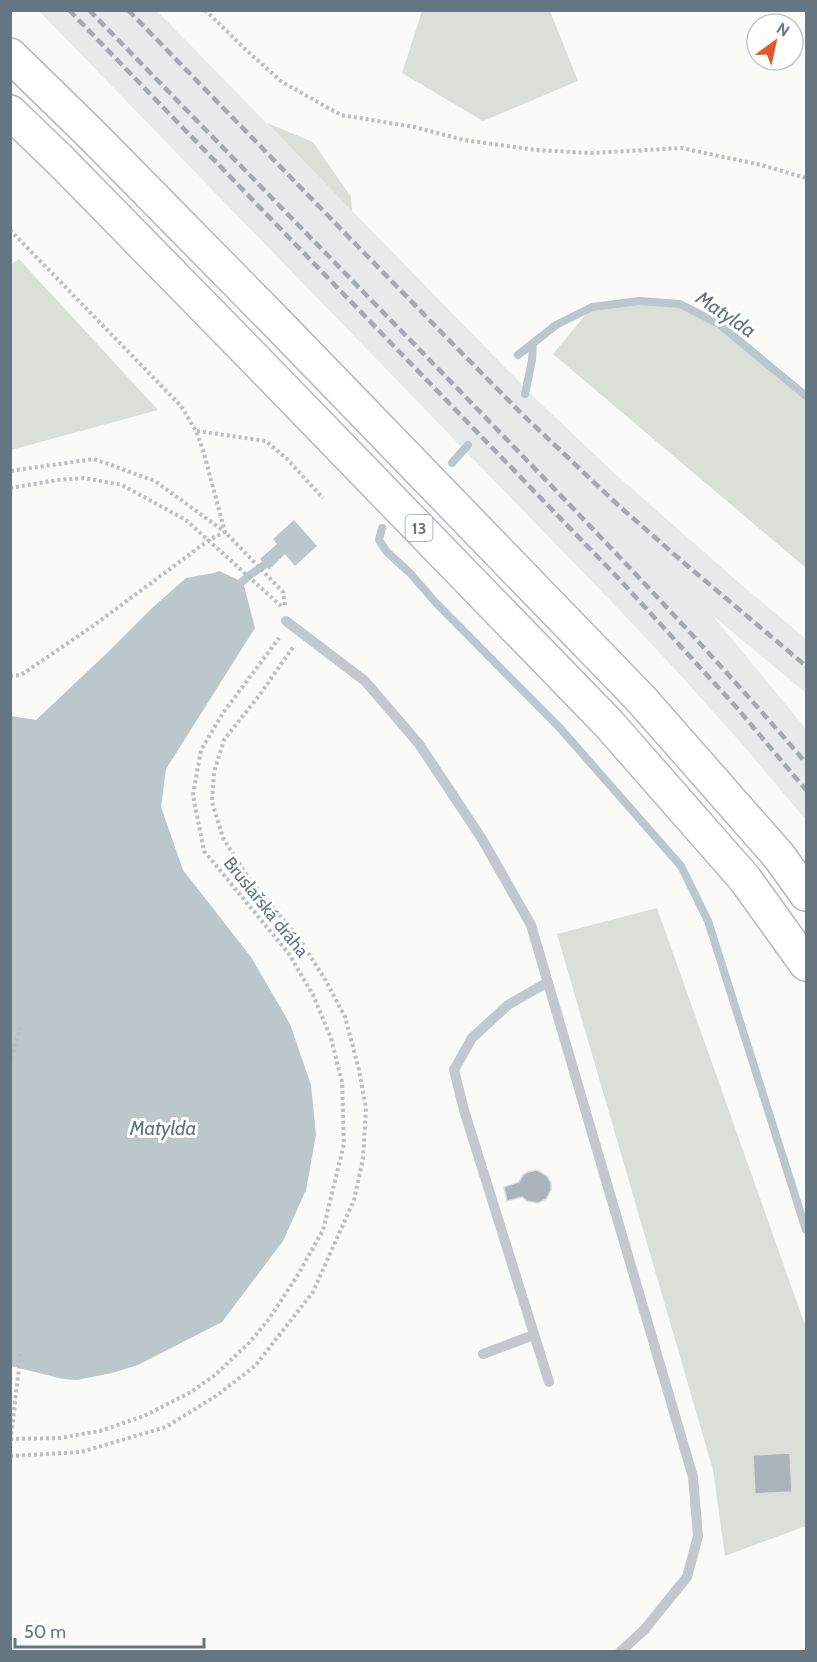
<svg xmlns="http://www.w3.org/2000/svg" width="817" height="1662" font-family="Cabin,sans-serif">
<style>
.built{fill:#e8e9e9}
.green{fill:#dadfd7}
.water{fill:#bbc7cb}
.lines{fill:none;stroke-linecap:round;stroke-linejoin:round}
.stream{stroke:#bbc7cb;stroke-width:8}
.building{fill:#aab3b9;stroke:#dcdcda;stroke-width:1.5}
.trunk-casing{stroke:#b4b9bd;stroke-width:36}
.path{stroke:#bbbfc2;stroke-width:4;stroke-dasharray:3 3;stroke-linecap:butt}
.service{stroke:#c3c8cc;stroke-width:10}
.trunk{stroke:#fff;stroke-width:33}
.rail{stroke:#a2aab0;stroke-width:4.5;stroke-dasharray:9 4.5;stroke-linecap:butt}
.labels{text-anchor:middle;stroke-width:6;stroke-linejoin:round;paint-order:stroke}
.shield{fill:#fff;stroke:#939fa8;stroke-width:1.5}
.shield-label{font-size:16px;font-weight:bold;fill:#657683}
.street-label{font-size:18px;fill:#657683;stroke:#fff}
.water-label{font-size:20px;font-style:italic;fill:#60757c;stroke:#fff}
</style>
<rect width="100%" height="100%" fill="#fafaf8"/>
<path class="built" d="M39 11H157L536 399 612 471 737 581 806 639V693L713 616 806 729V820L742 744 674 668 606 596Z"/>
<path class="green" d="M550 11 578 81 483 121 402 73 422 11Z
M267 123 313 142 351 197 352 211Z
M19 259 158 410 11 450 10 265Z
M639 301 680 304 727 331 806 396V568L553 354 592 307Z
M657 908 806 1328V1526L725 1556 713 1470 557 934Z"/>
<path class="water" d="M294 520 317 546 295 566 285 554 269 570 260 559 277 544 273 539Z
M219 571 243 582 255 628 166 769 161 807 183 870 251 957 290 1024 311 1085 316 1135 306 1190 283 1241 222 1322 138 1365 112 1373 77 1380 63 1379 11 1366V716L36 720 106 654 152 608 186 578 214 573Z"/>
<g class="lines">
<path class="stream" d="M518 355 556 325 592 307 639 301 680 304 719 324 806 396
M525 394 532 360 533 343
M452 463 468 445
M382 528 379 540 387 552 410 573 436 603 559 727 681 866 708 921 806 1230
M235 588 250 575 273 559"/>
</g>
<path class="building" d="M537 1170 547 1176 551 1183V1190L546 1199 538 1203 527 1201 522 1197 507 1201 504 1187 519 1182 523 1175 528 1172Z
M790 1453 792 1492 755 1494 753 1455Z"/>
<g class="lines">
<g class="trunk-casing">
<path id="trunk" d="M10 55 92 135 279 325 641 699 779 856 806 894
M10 112 62 162 249 353 609 724 745 879 806 964"/>
</g>
<path class="path" d="M205 10 243 47 282 82 341 115 414 127 464 140 536 150 591 153 682 148 761 165 806 178
M10 230 181 406 196 431 203 450 225 532 155 481 94 459 10 471
M197 431 266 441 287 459 323 498
M10 488 58 480 84 478 122 485 186 520 281 606
M10 676 21 675 93 626 209 540 225 532 283 592 285 605
M10 1064 20 1028
M10 1439 59 1438 100 1431 144 1416 191 1392 215 1375 249 1343 269 1319 299 1273 323 1230 344 1144 342 1082 331 1038 313 995 289 954 204 851 193 795 201 750 223 713 279 638
M10 1446 21 1350
M10 1456 81 1452 166 1427 216 1396 255 1366 313 1292 354 1200 363 1159 366 1108 359 1070 345 1017 326 981 298 937 250 880 223 838 212 802 214 772 224 740 261 693 293 647"/>
<path class="service" d="M286 621 365 681 419 744 482 839 531 925 693 1477 698 1536 687 1577 644 1630 620 1652
M548 982 508 1005 472 1038 454 1070 464 1110 549 1382
M483 1354 534 1335"/>
<use href="#trunk" class="trunk"/>
<path class="rail" d="M69 10 621 581 738 709 806 790
M89 10C211 135 332 260 454 385 574 509 694 632 806 763
M128 10 444 335 522 414 618 505 683 562 806 666"/>
</g>
<g class="labels">
<rect class="shield" x="405.5" y="515" width="27" height="26" rx="4.5"/>
<g class="shield-label">
<text x="419" y="534">13</text>
</g>
<g class="street-label">
<text transform="translate(266 907) rotate(51)" y="6">Bruslařská dráha</text>
</g>
<g class="water-label">
<text transform="translate(726 314) rotate(34)" y="7">Matylda</text>
<text x="163" y="1135">Matylda</text>
</g>
</g>
<rect width="817" height="1662" fill="none" stroke="#657683" stroke-width="24"/>
<g transform="translate(775 42) rotate(33)"><circle r="28" fill="#ffffff" stroke="#c1c8cd" stroke-width="1.5"/>
<path d="M0-4.5L10 22L0 15L-10 22Z" fill="#e4572e"/>
<text y="-9" font-size="16" font-weight="bold" text-anchor="middle" fill="#657683">N</text>
</g>
<path d="M15 1638v9h189v-9" fill="none" stroke="#657683" stroke-width="3"/>
<text x="24" y="1638" font-size="18" fill="#657683" stroke="#ffffff" stroke-width="4.5" paint-order="stroke">50 m</text>
</svg>
